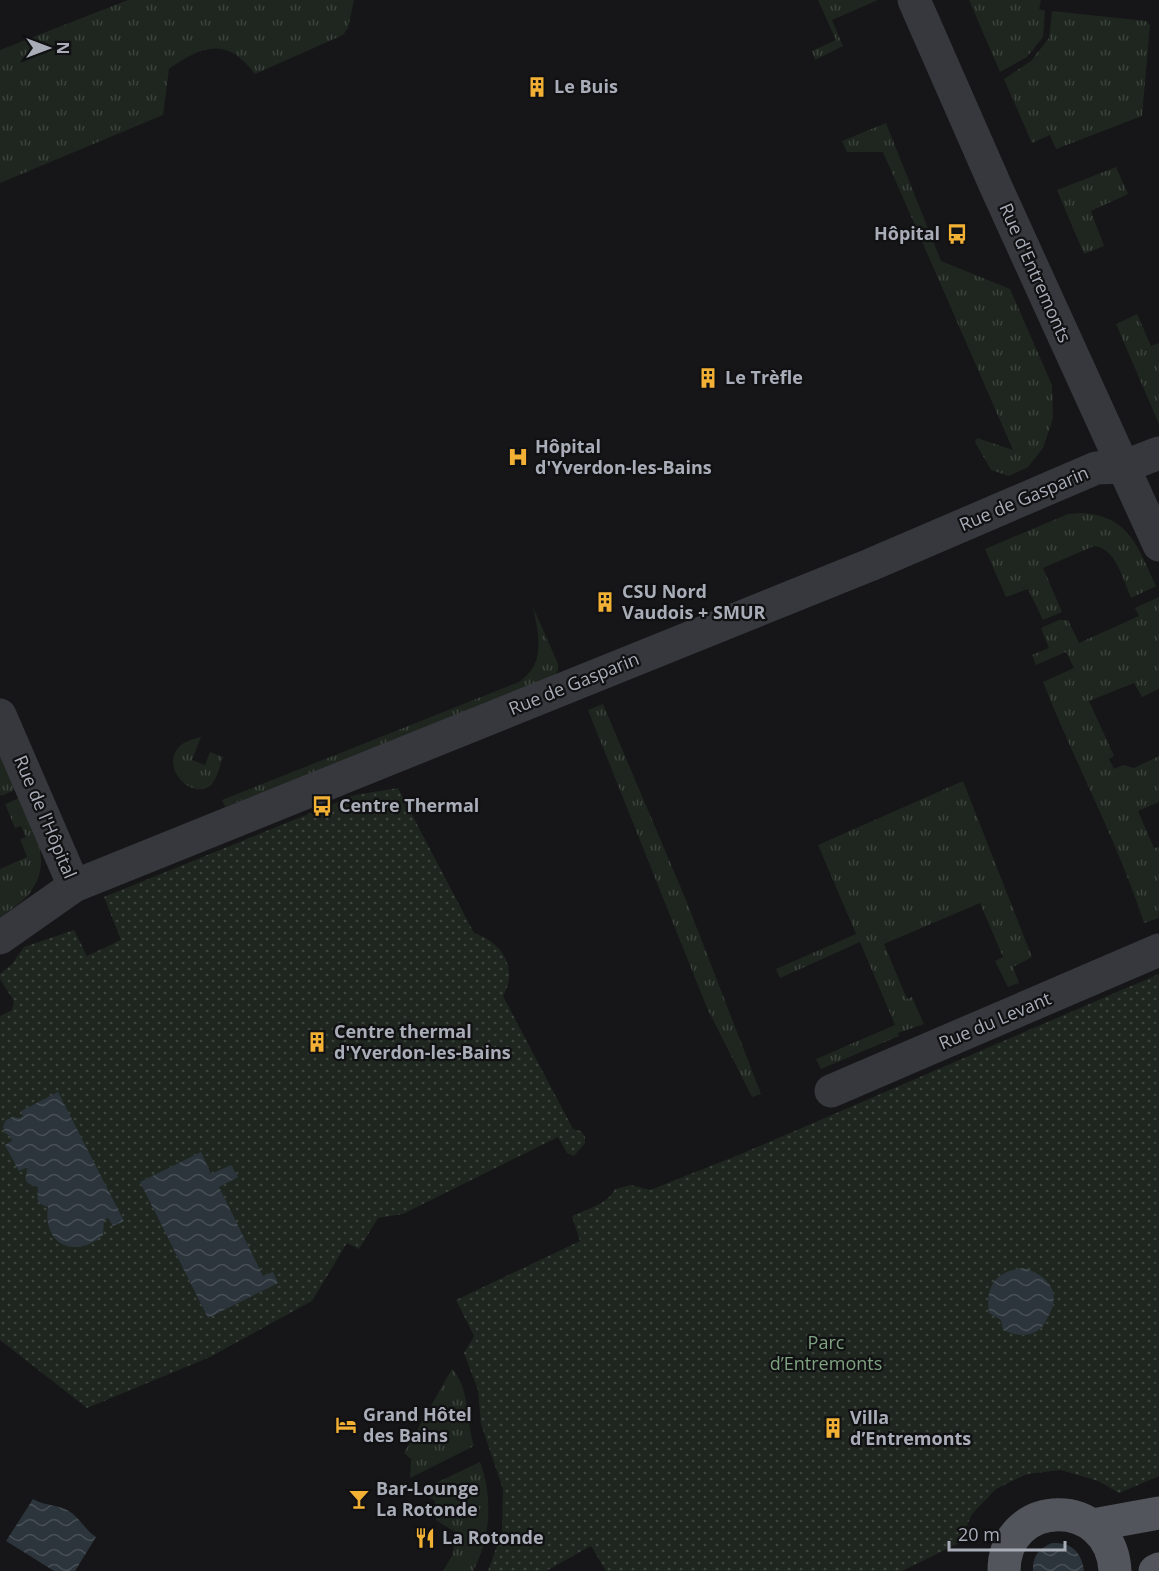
<svg xmlns="http://www.w3.org/2000/svg" width="1159" height="1571" font-family="'Open Sans',sans-serif">
<style>
.grass{fill:url(#grass-tufts)}
.park{fill:url(#park-dots)}
.water{fill:url(#water-waves)}
.lines{fill:none;stroke-linecap:round;stroke-linejoin:round}
.minor{stroke:#37383d;stroke-width:33}
.major{stroke:#53555c;stroke-width:33}
.labels{text-anchor:middle;stroke-width:4.5;stroke-linejoin:round;paint-order:stroke}
.poi-label{font-size:18px;font-weight:bold;fill:#a8adb8;stroke:#111113;text-anchor:start}
.street-label{font-size:18px;fill:#a8adb8;stroke:#111113}
.park-label{font-size:18px;fill:#7fa381;stroke:#111113}
</style>
<defs>
<pattern id="grass-tufts" width="24" height="20" patternUnits="userSpaceOnUse" patternTransform="scale(1.5)"><rect width="24" height="20" fill="#1e261f"/><path d="M3 7l-1-3M5 7V3M7 7l1-3M15 17l-1-3M17 17v-4M19 17l1-3" fill="none" stroke="#3c433d"/></pattern>
<pattern id="park-dots" width="8" height="8" patternUnits="userSpaceOnUse" patternTransform="scale(1.5)"><rect width="8" height="8" fill="#1e261f"/><path d="M2 2h.1M6 6h.1" fill="none" stroke="#3c433d" stroke-width="1.8" stroke-linecap="round"/></pattern>
<pattern id="water-waves" width="16" height="10" patternUnits="userSpaceOnUse" patternTransform="scale(1.5)"><rect width="16" height="10" fill="#2c353c"/><path d="M0 5q4-4 8 0t8 0" fill="none" stroke="#485056"/></pattern>
</defs>
<rect width="100%" height="100%" fill="#161618"/>
<path class="grass" d="M128 0H354L348 28 343 35 255 74C226 36 202 46 169 69L163 115 0 183V50Z
M818 0H878L832 20 843 46 815 60 812 51 836 40Z
M969 0H1041L1039 9 1045 11 1043 37 1027 57 1000 72Z
M1052 11 1146 21 1150 25 1142 116 1056 149 1050 135 1032 143 1004 79 1031 61 1049 38Z
M886 123 941 261 1010 289 1052 385 1053 418 1043 448 1028 467 1009 476 991 470 975 442 977 438 1013 450 883 152H847L842 141Z
M1116 167 1128 194 1091 211 1104 246 1084 254 1057 190Z
M1137 314 1151 346 1159 343V424L1116 324Z
M1080 513C1129 515 1138 547 1156 586L1131 598C1123 580 1116 548 1094 546L1043 568 1062 612 1043 620 1028 589 1006 597 985 549 1068 514Z
M1159 597V689L1142 697 1134 683 1089 701 1114 756 1109 759 1114 769 1123 765 1134 768 1159 756V802L1138 811 1154 848 1159 847V918L1144 923C1117 840 1075 763 1043 682L1074 668 1066 652 1036 665 1032 655 1049 648 1041 628 1059 620H1068L1079 643 1139 616 1135 608Z
M533 607 558 664V671L552 678 225 807 222 800 519 682C546 664 539 635 533 607Z
M603 704 686 900 761 1094 752 1097 707 1008 588 710Z
M201 737 192 760 205 765 210 752 223 757C220 765 217 780 210 786 191 800 159 767 180 746 185 741 194 739 201 737Z
M0 756 15 790 1 796 0 794Z
M963 781 1032 957 1013 967 1019 983 1008 987 995 961 1003 957 980 903 884 944 907 999 912 997 924 1024 898 1033 899 1036 821 1069 816 1059 895 1025 860 942 780 978 776 969 856 934 818 845Z
M19 798C33 831 55 860 29 894 22 903 9 910 0 918V869L27 857 20 839 26 837 21 826 15 828 5 804Z
M452 1369C470 1388 466 1421 474 1446L410 1478 411 1459 404 1453Z
M480 1462C493 1497 491 1538 473 1571H443L453 1554 455 1532 436 1520 435 1501 419 1491Z"/>
<path class="park" d="M398 788 474 933C502 942 519 969 503 996L573 1129 581 1131 585 1137V1143L574 1156 567 1153 558 1137 403 1214 378 1218 359 1249 347 1243 312 1301 210 1357 87 1408 0 1340V1016L12 1010 14 1001 0 979V974L12 964 24 947 74 930 87 956 121 940 104 897 355 795Z
M1159 974V1476L1119 1493 1098 1481 1061 1470 1027 1474 996 1489 972 1514 959 1543 902 1571H606L591 1546 546 1571H488L502 1532 503 1489 481 1424 478 1390 464 1353 474 1336 456 1300 580 1241 572 1216C587 1209 608 1204 615 1189L631 1185 650 1190 741 1154Z"/>
<path class="water" d="M58 1092 124 1221 113 1226 108 1218 104 1220 103 1235C75 1260 42 1244 48 1207 34 1203 38 1197 38 1187 22 1183 25 1179 28 1167L19 1171 5 1145 12 1141 10 1136 5 1133 3 1126 6 1120 12 1117 20 1118 23 1116 21 1111Z
M201 1152 211 1174 231 1165 238 1177 219 1187 263 1276 273 1272 278 1283 208 1318 140 1182Z
M1023 1268C1047 1274 1062 1292 1049 1315 1046 1319 1045 1324 1042 1327 1031 1338 1016 1336 1003 1330L1001 1320 989 1313C985 1286 996 1271 1023 1268Z
M33 1499C44 1506 57 1504 69 1511 80 1518 85 1530 96 1537L75 1571H54L6 1541Z
M1052 1543C1071 1542 1082 1552 1084 1571H1033C1032 1557 1039 1548 1052 1543Z"/>
<g class="lines">
<path class="minor" d="M914 0 996 187 1159 545
M0 715 74 886
M0 938 74 886 870 565 1096 468 1123 467 1159 453
M831 1091 1159 950"/>
<path class="major" d="M1093 1525 1159 1513
M1004 1571C1004 1497 1111 1495 1115 1571
M1155 1571 1159 1569"/>
</g>
<defs>
<g id="building-bare" transform="scale(1.62)"><path d="M-4-6H4V6H1V3H-1V6H-4ZM-2.5-4.3h1.7v1.8h-1.7ZM.8-4.3h1.7v1.8H.8ZM-2.5-1h1.7V.8h-1.7ZM.8-1h1.7V.8H.8Z" fill="#f2b134" stroke="#111113" stroke-width="2.5" paint-order="stroke"/></g>
<g id="bus-bare" transform="scale(1.62)"><path d="M-5-6H5V4H4V6H2V4H-2V6H-4V4H-5ZM-3.5-4V0h7V-4ZM-3.5 1.2v1.5H-2V1.2ZM2 1.2v1.5H3.5V1.2Z" fill="#f2b134" stroke="#111113" stroke-width="2.5" paint-order="stroke"/></g>
<g id="hospital-bare" transform="scale(1.62)"><path d="M-5-5h3v3.5h4V-5h3V5h-3V1.5h-4V5h-3Z" fill="#f2b134" stroke="#111113" stroke-width="2.5" paint-order="stroke"/></g>
<g id="hotel-bare" transform="scale(1.62)"><path d="M-6-4.5h1.5V1H6V5H4.5V3h-9V5H-6ZM-4 0a1.8 1.8 0 1 1 3.6 0ZM.5 0V-2.5h3Q6-2.5 6 0Z" fill="#f2b134" stroke="#111113" stroke-width="2.5" paint-order="stroke"/></g>
<g id="bar-bare" transform="scale(1.62)"><path d="M-6-5H6L.8 .8V4.5H3.5V6h-7V4.5H-.8V.8Z" fill="#f2b134" stroke="#111113" stroke-width="2.5" paint-order="stroke"/></g>
<g id="restaurant-bare" transform="scale(1.62)"><path d="M-5-6h1v4h1v-4h1v4h1v-4h1v5L-1.5 .5V6h-2V.5L-5-1ZM5-6V6H3V1.5H1.5Q1.5-4 5-6Z" fill="#f2b134" stroke="#111113" stroke-width="2.5" paint-order="stroke"/></g>
</defs>
<g fill-rule="evenodd">
<use href="#building-bare" x="537" y="87"/>
<use href="#bus-bare" x="957" y="234"/>
<use href="#building-bare" x="708" y="378"/>
<use href="#hospital-bare" x="518" y="457"/>
<use href="#building-bare" x="605" y="602"/>
<use href="#bus-bare" x="322" y="806"/>
<use href="#building-bare" x="317" y="1042"/>
<use href="#hotel-bare" x="346" y="1425"/>
<use href="#building-bare" x="833" y="1428"/>
<use href="#bar-bare" x="359" y="1499"/>
<use href="#restaurant-bare" x="425" y="1538"/>
</g>
<g class="labels">
<g class="poi-label">
<text x="554" y="93">Le Buis</text>
<text x="940" y="240" text-anchor="end">Hôpital</text>
<text x="725" y="384">Le Trèfle</text>
<text x="535" y="453">Hôpital<tspan x="535" dy="21">d'Yverdon-les-Bains</tspan></text>
<text x="622" y="598">CSU Nord<tspan x="622" dy="21">Vaudois + SMUR</tspan></text>
<text x="339" y="812">Centre Thermal</text>
<text x="334" y="1038">Centre thermal<tspan x="334" dy="21">d'Yverdon-les-Bains</tspan></text>
<text x="363" y="1421">Grand Hôtel<tspan x="363" dy="21">des Bains</tspan></text>
<text x="850" y="1424">Villa<tspan x="850" dy="21">d’Entremonts</tspan></text>
<text x="376" y="1495">Bar-Lounge<tspan x="376" dy="21">La Rotonde</tspan></text>
<text x="442" y="1544">La Rotonde</text>
</g>
<g class="street-label">
<text transform="translate(1035 273) rotate(66)" y="6">Rue d'Entremonts</text>
<text transform="translate(1024 499) rotate(-23)" y="6">Rue de Gasparin</text>
<text transform="translate(574 684) rotate(-22)" y="6">Rue de Gasparin</text>
<text transform="translate(45 817) rotate(67)" y="6">Rue de l'Hôpital</text>
<text transform="translate(995 1021) rotate(-23)" y="6">Rue du Levant</text>
</g>
<g class="park-label">
<text x="826" y="1349">Parc<tspan x="826" dy="21">d’Entremonts</tspan></text>
</g>
</g>
<g transform="translate(48 48) rotate(90)" stroke="#111113" stroke-width="4.5" paint-order="stroke">
<path d="M0-4.5L10 22L0 15L-10 22Z" fill="#a8adb8"/>
<text y="-9" font-size="16" font-weight="bold" text-anchor="middle" fill="#a8adb8">N</text>
</g>
<path d="M949 1541v9h116v-9" fill="none" stroke="#a8adb8" stroke-width="3"/>
<text x="958" y="1541" font-size="18" fill="#a8adb8" stroke="#111113" stroke-width="4.5" paint-order="stroke">20 m</text>
</svg>
